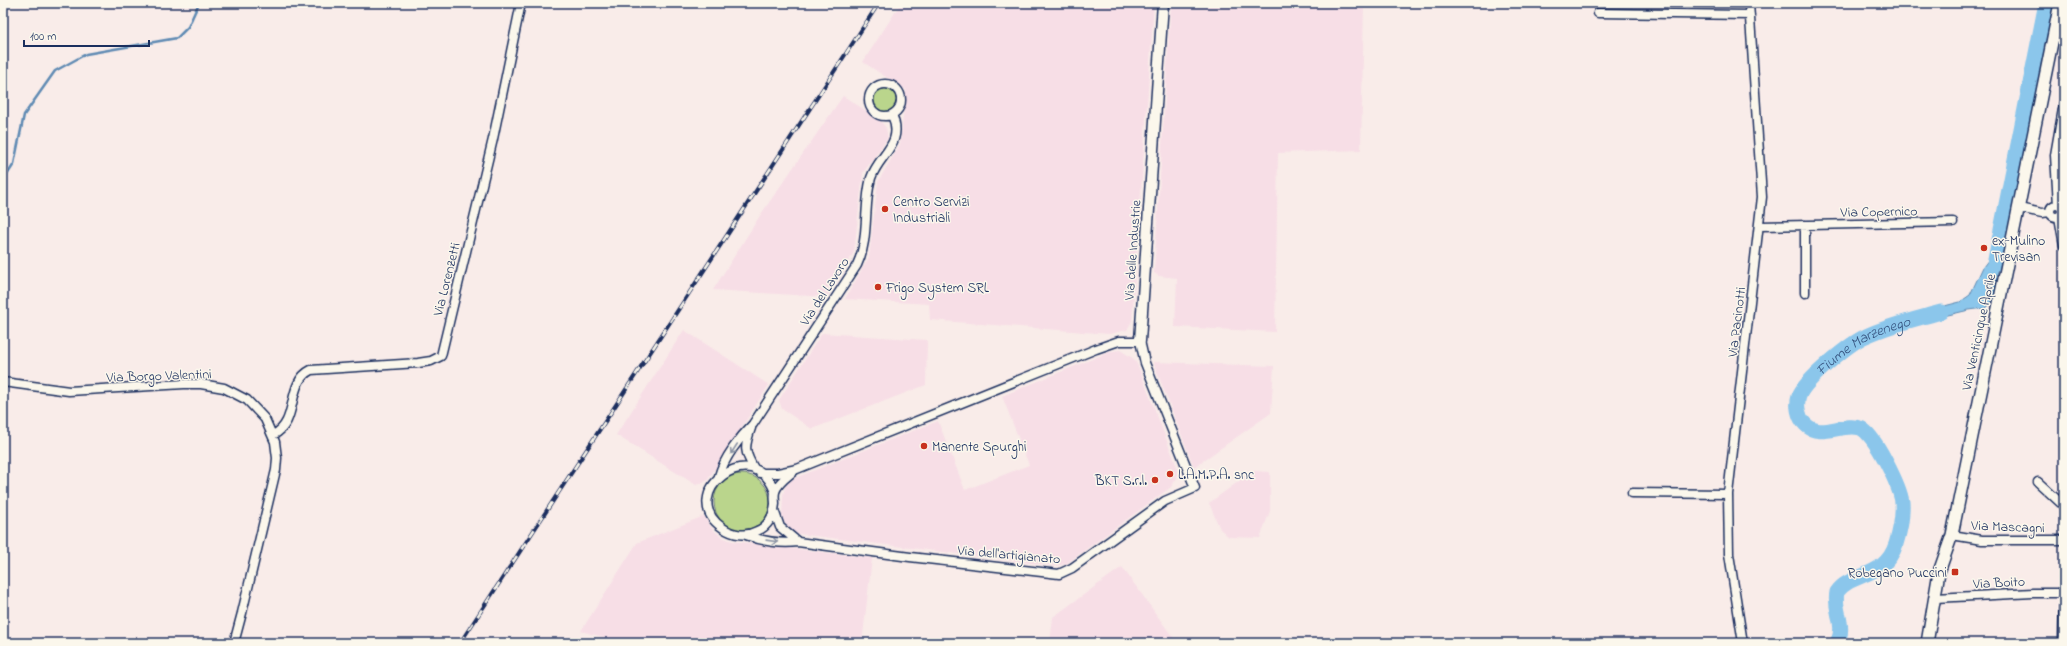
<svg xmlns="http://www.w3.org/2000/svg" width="2067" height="646" font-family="'Indie Flower',sans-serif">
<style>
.built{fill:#f7dee6}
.green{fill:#bad58c;stroke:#6a8275}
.water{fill:#8bc6eb;stroke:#5e8ab3}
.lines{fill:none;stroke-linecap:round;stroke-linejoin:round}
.stream{stroke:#5e8ab3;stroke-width:2.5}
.river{stroke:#8bc6eb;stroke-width:15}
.minor-casing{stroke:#1b2f5e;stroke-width:11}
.tertiary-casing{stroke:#1b2f5e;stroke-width:13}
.secondary-casing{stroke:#1b2f5e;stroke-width:14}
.minor{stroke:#fbf7ec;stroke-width:8}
.tertiary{stroke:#fbf7ec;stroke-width:10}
.secondary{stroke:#fbf7ec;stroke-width:11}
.rail-casing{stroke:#1b2f5e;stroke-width:4}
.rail{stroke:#fbf7ec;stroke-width:2.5;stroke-dasharray:8;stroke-linecap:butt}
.oneway{stroke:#8b93a5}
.poi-dot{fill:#c8321e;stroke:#fbf7ec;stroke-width:1.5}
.labels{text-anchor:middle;stroke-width:3;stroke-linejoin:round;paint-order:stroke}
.poi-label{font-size:14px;fill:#1b2f5e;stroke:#fbf7ec;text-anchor:start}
.street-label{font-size:14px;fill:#1b2f5e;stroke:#fbf7ec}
.water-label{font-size:15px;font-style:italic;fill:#375581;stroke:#fbf7ec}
</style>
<rect width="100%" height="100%" fill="#f9ece9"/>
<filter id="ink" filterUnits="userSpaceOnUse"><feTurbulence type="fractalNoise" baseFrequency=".025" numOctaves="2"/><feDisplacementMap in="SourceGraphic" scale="8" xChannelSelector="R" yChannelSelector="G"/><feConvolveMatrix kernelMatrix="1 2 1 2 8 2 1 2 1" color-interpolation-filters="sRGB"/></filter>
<g filter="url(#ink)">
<path class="built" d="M901 3H1154L1132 321 1127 330 1109 334 930 320 929 304 845 299 869 257 878 182 900 144 906 90 863 62Z
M1171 3H1364L1361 150 1278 153 1275 332 1175 327 1177 278 1159 276 1154 273Z
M843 96 879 119 886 128 888 138 863 173 854 252 827 297 713 290 761 214Z
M684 330 769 385 707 481 696 485 616 435Z
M822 333 927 340 926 385 812 429 782 409 779 400Z
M1120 350 1134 359 1138 366 1177 467V478L1171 487 1066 564 1055 566 799 534 792 532 784 522 782 515 783 495 785 487 790 480 938 421 965 490 1029 465 1002 396 1112 351Z
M1153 362 1274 366 1271 413 1194 467Z
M1253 471 1270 472V511L1260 538 1229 537 1220 529 1209 503Z
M704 516 713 530 724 538 732 541 872 558 862 643H624L581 631 637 543Z
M1122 567 1177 643H1050L1053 617Z"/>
<path class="green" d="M873 100a12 12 0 1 1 24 0a12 12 0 1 1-24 0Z
M714 502a28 28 0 1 1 56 0a28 28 0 1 1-56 0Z"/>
<path class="water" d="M1995 244 2001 245 1995 292 1991 303 1985 308 1969 310 1923 321 1921 312 1960 302 1970 295 1983 267 1992 255Z"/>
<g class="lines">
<path class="stream" d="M3 181 14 164 24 115 55 71 86 54 177 38 188 27 199 3"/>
<g class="river">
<path d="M1994 265 2046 3"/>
<path id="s1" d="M1837 643C1847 625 1833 611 1837 592 1851 572 1885 579 1896 544 1900 531 1903 516 1902 502 1900 487 1874 432 1860 428 1842 422 1820 440 1805 424 1798 417 1796 405 1799 396 1805 380 1850 343 1866 336 1889 325 1916 319 1941 312"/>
</g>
<g class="minor-casing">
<path id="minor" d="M1598 13 1750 15
M869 100a16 16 0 1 1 32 0a16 16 0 1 1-32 0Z
M2050 211a6 6 0 1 1 12 0a6 6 0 1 1-12 0Z
M2058 205 2055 155 2064 103
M2019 208 2042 213 2050 212
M2059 217 2064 245
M1760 226 1953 222
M1805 293V225
M3 382 69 391 184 384H201L224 388 247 400 265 419 275 442 277 458 276 470 242 613 234 643
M751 428C744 447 744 452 755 470
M273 435C300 422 285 383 311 370L418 363 431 361 441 356 493 139 521 3
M719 476C724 458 740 437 753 424L857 265C870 238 863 206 871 178 879 154 905 144 892 115
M2038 482 2064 506
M775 492C754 433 674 495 723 528 733 535 746 537 757 531 768 527 774 515 775 504 775 501 774 496 775 492 777 483 788 476 795 470
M1632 493 1728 494
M774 510 780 527 798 542
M746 535C762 541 781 544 798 542L910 557 1059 574 1072 568 1165 501 1195 488 1145 363 1140 341H1119L1096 349 797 469 778 473H760
M1952 535 1982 540H2064
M1935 598 2033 593H2064
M1743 643 1729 554 1728 494 1762 197 1749 3
M2063 643 2064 593"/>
</g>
<g class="tertiary-casing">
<path id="tertiary" d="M1140 341 1163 3"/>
</g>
<g class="secondary-casing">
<path id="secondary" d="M1927 643 1939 572 1952 535 2060 3"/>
</g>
<use href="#minor" class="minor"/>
<use href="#tertiary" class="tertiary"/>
<use href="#secondary" class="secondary"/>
<g class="rail-casing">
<path id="rail" d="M460 643 879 3"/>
</g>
<use href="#rail" class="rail"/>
</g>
<defs><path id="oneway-shaft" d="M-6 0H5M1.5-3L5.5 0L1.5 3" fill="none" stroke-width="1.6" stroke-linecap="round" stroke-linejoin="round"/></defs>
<g class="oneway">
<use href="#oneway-shaft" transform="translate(734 449) rotate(123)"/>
<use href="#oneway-shaft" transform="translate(772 541) rotate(8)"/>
</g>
</g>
<g class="poi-dot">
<circle cx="885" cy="209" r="4"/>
<circle cx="1984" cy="248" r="4"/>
<circle cx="878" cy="287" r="4"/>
<circle cx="924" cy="446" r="4"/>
<circle cx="1170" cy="474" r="4"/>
<circle cx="1155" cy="480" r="4"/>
<rect x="1951" y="568" width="8" height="8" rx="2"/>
</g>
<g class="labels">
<g class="poi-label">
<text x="893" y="206">Centro Servizi<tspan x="893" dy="16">Industriali</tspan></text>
<text x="1992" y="245">ex-Mulino<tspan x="1992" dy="16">Trevisan</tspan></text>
<text x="886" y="292">Frigo System SRL</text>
<text x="932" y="451">Manente Spurghi</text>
<text x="1178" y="479">L.A.M.P.A. snc</text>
<text x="1147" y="485" text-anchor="end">BKT S.r.l.</text>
<text x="1947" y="577" text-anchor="end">Robegano Puccini</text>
</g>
<g class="street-label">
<text transform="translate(1879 211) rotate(-1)" y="5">Via Copernico</text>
<text transform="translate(1132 250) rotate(-86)" y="5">Via delle Industrie</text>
<text transform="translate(446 279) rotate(-76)" y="5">Via Lorenzetti</text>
<text transform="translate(824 291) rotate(-57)" y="5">Via del Lavoro</text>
<text transform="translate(1736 322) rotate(-83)" y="5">Via Pacinotti</text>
<text transform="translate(1978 332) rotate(-78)" y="5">Via Venticinque Aprile</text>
<text transform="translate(159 375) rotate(-2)" y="5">Via Borgo Valentini</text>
<text transform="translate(2008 526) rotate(2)" y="5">Via Mascagni</text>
<text transform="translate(1009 554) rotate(5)" y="5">Via dell'artigianato</text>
<text transform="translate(1999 582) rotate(-3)" y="5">Via Boito</text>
</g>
<g class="water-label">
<text dy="5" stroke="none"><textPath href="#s1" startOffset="431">Fiume Marzenego</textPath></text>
</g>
</g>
<rect width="2067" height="646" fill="none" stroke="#fbf7ec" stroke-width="16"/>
<rect x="8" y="8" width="2051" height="630" fill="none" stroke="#1b2f5e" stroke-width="1.5" filter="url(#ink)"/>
<path d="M24 40v6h125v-6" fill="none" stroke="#1b2f5e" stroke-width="2"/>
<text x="30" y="40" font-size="12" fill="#1b2f5e" stroke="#fbf7ec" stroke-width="3" paint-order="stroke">100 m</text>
</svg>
